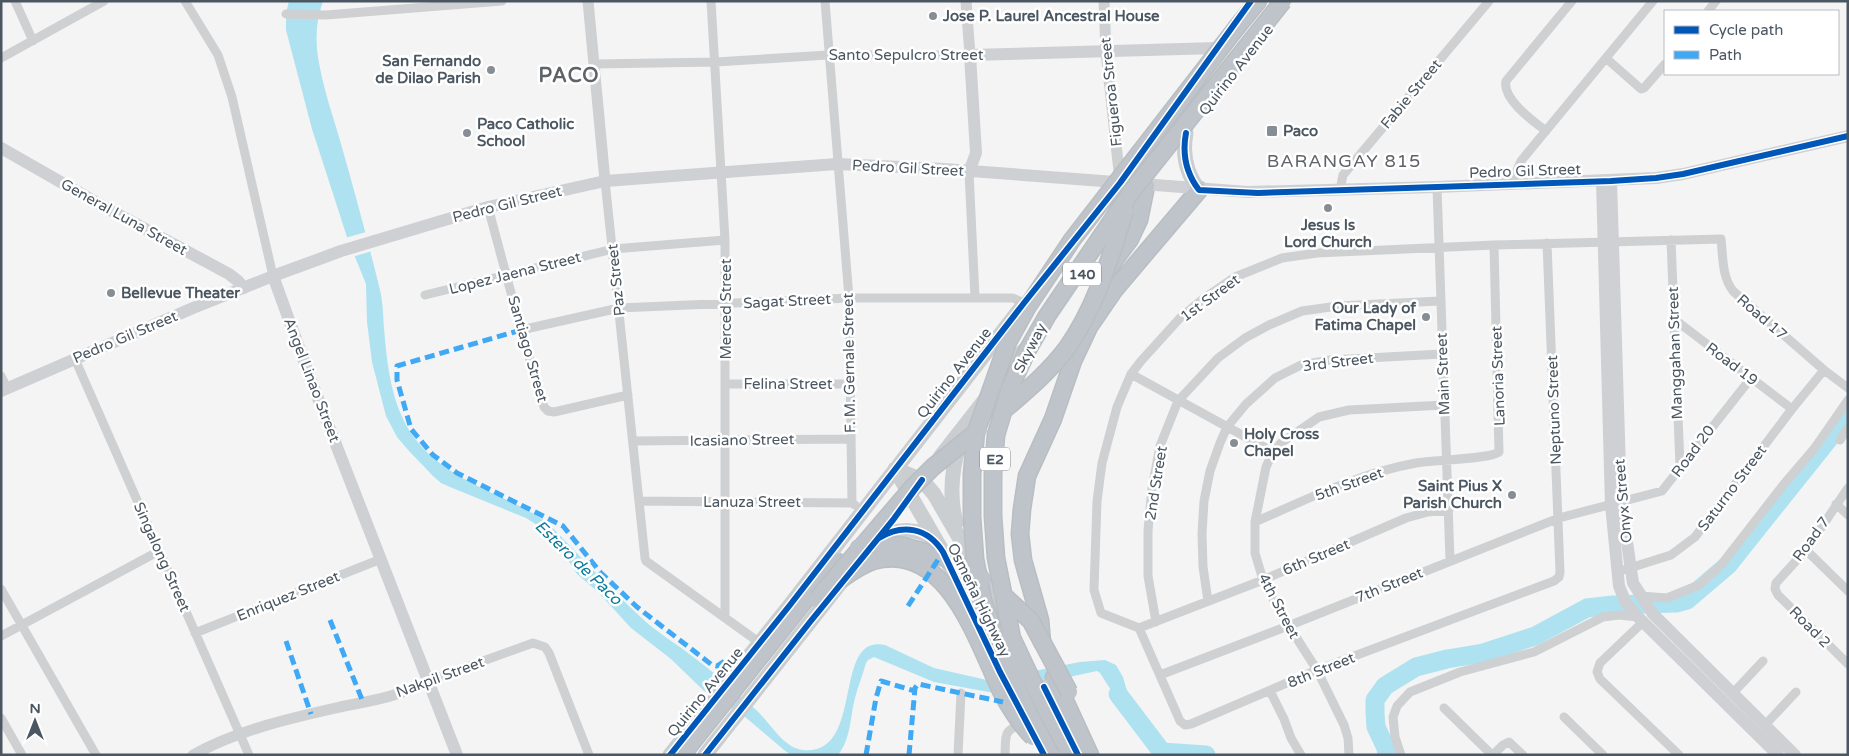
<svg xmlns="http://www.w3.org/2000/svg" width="1849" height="756" font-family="'Varela Round',sans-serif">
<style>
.water{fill:#aee2f0}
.pier{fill:#f4f4f4}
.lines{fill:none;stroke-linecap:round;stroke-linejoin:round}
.river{stroke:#aee2f0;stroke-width:19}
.motorway-casing{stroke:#b9bec3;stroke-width:19}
.minor{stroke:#ced0d2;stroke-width:9}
.tertiary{stroke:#ced0d2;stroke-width:11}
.secondary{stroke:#ced0d4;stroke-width:12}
.primary{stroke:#caced1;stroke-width:15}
.motorway{stroke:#bec4c9;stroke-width:16}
.motorway-bridge-casing{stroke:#b9bec3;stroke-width:19;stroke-linecap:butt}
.motorway-bridge{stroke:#bec4c9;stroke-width:16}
.quiet{stroke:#3fa9f5;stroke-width:5;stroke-dasharray:10 5;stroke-linecap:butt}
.cycleway-casing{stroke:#fff;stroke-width:9}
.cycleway{stroke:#0057b8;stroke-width:6}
.poi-dot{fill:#868d94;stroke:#fff;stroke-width:2}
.labels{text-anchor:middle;stroke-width:5;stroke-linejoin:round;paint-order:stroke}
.shield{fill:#fff;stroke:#808990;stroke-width:1}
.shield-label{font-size:14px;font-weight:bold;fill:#4a5661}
.poi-label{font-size:15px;font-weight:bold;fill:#4a5661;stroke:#fff;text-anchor:start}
.street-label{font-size:15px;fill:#4a5661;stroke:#fff}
.water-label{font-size:16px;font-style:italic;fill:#0c7c9b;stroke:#fff}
.quarter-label{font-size:18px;letter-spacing:1px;fill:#5f6368;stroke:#fff}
.district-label{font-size:20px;font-weight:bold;letter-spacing:1px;fill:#5f6368;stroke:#fff}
</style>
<rect width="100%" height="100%" fill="#f4f4f4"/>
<path class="water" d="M289 1H323C315 23 315 46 320 68 325 94 334 119 341 144 355 193 368 241 380 290 383 302 383 315 384 328 387 364 391 405 413 436 446 482 503 492 548 523 580 556 612 591 646 622 661 635 677 644 692 656 714 672 734 691 755 709 770 722 783 748 803 750 866 756 831 633 885 645L934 668 987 680 1080 662 1105 660 1116 665 1123 677 1134 715 1118 701 1100 673 1097 671 994 693 934 682 874 657 868 660 866 663C863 674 858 686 855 698 850 717 851 739 838 755H791L784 750 744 716 704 691 671 659 631 628 598 592 577 574 559 546 545 530 526 518 450 487 441 483 433 476 409 451 397 437 386 416 372 362 367 322 366 284 347 237 312 129 286 30V13Z"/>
<path class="pier" d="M366 232 372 251 352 257 345 238Z"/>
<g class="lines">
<path class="river" d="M1118 694 1162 752 1206 755
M1387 755 1386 748 1376 727 1375 713V700L1385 686 1416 667 1447 659 1483 653 1535 636 1587 608 1613 605 1676 603 1687 600 1728 565 1835 431 1848 412"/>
<g class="motorway-casing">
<path id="motorway" d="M1237 27 1258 1
M1107 270 1130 239 1139 220 1146 186
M1042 642 1040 620 1023 560 1020 534 1022 509 1027 476 1053 419 1073 361 1089 327 1115 289 1199 190
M1054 677 1090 755
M682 755 836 561"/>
</g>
<path class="minor" d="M15 1 33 41
M185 1 218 55 232 97 273 276
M711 1 725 240V617
M825 1 849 298 852 503
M1708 11 1716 1
M286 14 326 15 502 1
M1 58 104 1
M1607 59 1641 89 1644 88 1665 64
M595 64 716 62 828 55H970
M1546 131C1533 121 1502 99 1506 81L1572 1
M969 172 975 297
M605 181 645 558 646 561 760 643
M1516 184 1517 170 1521 161 1653 1
M1437 187 1450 560
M1340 190 1343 175 1489 1
M488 207 521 330 544 407 548 411 554 412 628 395
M1671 240 1680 466
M425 295 613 249 725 240
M1674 319 1792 409
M521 330 619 308 849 298H1013L1024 303
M75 359 249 755
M1131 374 1273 452
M1 376 7 388
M726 384H850
M1840 440 1848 428
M633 441 851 439
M1848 488 1806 550 1776 583 1775 589 1778 595 1848 664
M639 501 852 503 855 505
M1836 504 1848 515
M1449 510 1428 512 1406 518 1263 580 1139 628 1101 613 1094 590 1097 501 1102 463 1117 407 1131 374 1141 361 1180 318 1203 299 1235 277 1282 258 1317 253 1494 245 1721 239C1723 257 1722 277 1733 291L1824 370 1848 388
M1255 522C1307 499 1360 473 1416 463 1432 460 1491 459 1499 452L1494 245
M1806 550 1848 591
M1617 572 1671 555 1695 537 1792 409 1824 370
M1 589 96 755
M1640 596 1667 598 1699 585 1721 565 1784 484 1814 449 1848 400
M1208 601 1203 567 1202 534 1204 501 1210 471 1220 443 1227 427 1246 404 1275 378 1301 365 1330 360 1442 354
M1156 622 1148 576V531L1152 488 1160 446 1178 401 1218 358 1245 338 1269 325 1302 311 1338 306 1440 301
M1643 622 1600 663 1597 672 1600 679 1679 755
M1139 628 1180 721 1185 725 1191 724 1317 670 1554 581 1559 577 1560 572 1547 243
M195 633 381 559
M1 636 159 551
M1160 675 1288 626 1559 518 1662 491 1751 378
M428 681 533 643 545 647 549 653 589 755
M1270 691 1284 719 1291 738 1301 755
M1733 693 1763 661
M1444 708 1492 755
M1564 717 1603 755
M1 718 22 755
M1765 725 1796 692
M958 755 961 693
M1005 755C1006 733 1003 731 1024 723
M1349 755 1348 738 1344 725 1317 670 1280 612 1263 580 1255 553V522L1266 467 1273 452 1281 443 1319 417 1349 410 1444 405
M1401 755 1395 737 1393 717 1397 706 1410 692 1460 672 1534 652 1603 617 1619 615 1638 617
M1493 755 1503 745 1509 742 1523 755"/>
<path class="tertiary" d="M588 1 605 181
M966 1 970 55
M1104 1 1106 52 1120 181
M193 755C238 730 291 718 340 707 370 701 401 696 428 681"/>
<path class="secondary" d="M1 148 99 204 229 274 238 281 244 288
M969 172 976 153 970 55 1217 48
M1602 181 1611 505 1619 586 1625 601 1635 614 1778 755
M1611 181 1621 502 1633 583 1653 614 1795 755
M273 276 312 383 457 755
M1 391 193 308 273 276 341 251 488 207 605 181 837 164 944 169 1248 192 1437 187 1656 178 1683 174 1848 136"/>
<path class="primary" d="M1186 133C1182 154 1186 173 1199 190
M940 457 1023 351
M895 469 922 480 934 494 1007 620
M895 469 943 552 976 622
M956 523C949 496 952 466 961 440
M875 541C895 528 914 526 935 540
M1044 687 1078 755
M670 755 790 605 1023 305
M705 755 842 581"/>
<use href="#motorway" class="motorway"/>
<g class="motorway-bridge-casing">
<path id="motorway-bridge" d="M1004 410C1026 391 1049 372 1067 348 1096 307 1110 258 1125 211
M858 547 877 543 903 546 943 557 983 579
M840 580C850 573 861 565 873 561 947 539 978 644 1002 693 1010 708 1021 725 1033 737
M1002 594 1031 621 1069 692
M817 599 912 488 933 467 979 430
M1068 750 1043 704 1012 638 996 558 993 516V474L996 435 1010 388 1027 351 1047 316 1132 191 1283 1
M1051 755 1028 712 997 642 983 600 975 559 972 517V474L976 432 1008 342 1028 306 1072 240 1237 27"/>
</g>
<use href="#motorway-bridge" class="motorway-bridge"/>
<path class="quiet" d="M521 330 397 366V380L411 429 433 455 457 473 563 526 601 573 637 607 712 665 717 666 728 659 742 664
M908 606 943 552
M330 620 363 702
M286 641 311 714
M866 755 876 698 881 681 915 691
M909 755 915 688 918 684 1003 702"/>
<g class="cycleway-casing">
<path id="cycleway" d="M1186 133C1182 154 1186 173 1199 190L1258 193 1437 187 1611 181 1656 178 1683 174 1848 136
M879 538C903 523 928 528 943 552L1000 672 1044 755
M1044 687 1078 755
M670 755 790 605 1024 303 1120 183 1251 1
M705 755 810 622 893 520 922 480"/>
</g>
<use href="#cycleway" class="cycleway"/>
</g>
<g class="poi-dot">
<circle cx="933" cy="16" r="5"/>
<circle cx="491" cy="70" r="5"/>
<rect x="1266" y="125" width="12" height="12" rx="2.5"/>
<circle cx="467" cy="133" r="5"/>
<circle cx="1328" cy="208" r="5"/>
<circle cx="111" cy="293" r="5"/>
<circle cx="1426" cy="317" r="5"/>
<circle cx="1234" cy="443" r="5"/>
<circle cx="1512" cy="495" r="5"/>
</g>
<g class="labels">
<g class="shield">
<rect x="1063" y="262.5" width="38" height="23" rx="4"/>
<rect x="980" y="447.5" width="30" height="23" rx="4"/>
</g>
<g class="shield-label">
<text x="1082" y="279">140</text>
<text x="995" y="464">E2</text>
</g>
<g class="poi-label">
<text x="943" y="21">Jose P. Laurel Ancestral House</text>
<text x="481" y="66" text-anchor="end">San Fernando<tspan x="481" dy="17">de Dilao Parish</tspan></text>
<text x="477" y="129">Paco Catholic<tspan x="477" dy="17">School</tspan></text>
<text x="1283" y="136">Paco</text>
<text x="1328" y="230" text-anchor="middle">Jesus Is<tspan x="1328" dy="17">Lord Church</tspan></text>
<text x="121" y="298">Bellevue Theater</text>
<text x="1416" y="313" text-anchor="end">Our Lady of<tspan x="1416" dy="17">Fatima Chapel</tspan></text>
<text x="1244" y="439">Holy Cross<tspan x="1244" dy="17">Chapel</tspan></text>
<text x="1502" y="491" text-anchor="end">Saint Pius X<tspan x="1502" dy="17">Parish Church</tspan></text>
</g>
<g class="street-label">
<text x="906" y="60">Santo Sepulcro Street</text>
<text transform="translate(1236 70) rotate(-52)" y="5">Quirino Avenue</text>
<text transform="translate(1111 92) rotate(-96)" y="5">Figueroa Street</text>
<text transform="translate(1411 94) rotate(-50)" y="5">Fabie Street</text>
<text transform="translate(908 168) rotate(3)" y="5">Pedro Gil Street</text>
<text transform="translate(1525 171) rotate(-2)" y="5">Pedro Gil Street</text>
<text transform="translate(507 204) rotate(-14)" y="5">Pedro Gil Street</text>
<text transform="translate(124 217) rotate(29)" y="5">General Luna Street</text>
<text transform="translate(515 273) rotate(-14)" y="5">Lopez Jaena Street</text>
<text transform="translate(616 280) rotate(-96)" y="5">Paz Street</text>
<text transform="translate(1210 298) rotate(-36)" y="5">1st Street</text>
<text transform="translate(787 301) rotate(-3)" y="5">Sagat Street</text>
<text transform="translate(726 309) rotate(-90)" y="5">Merced Street</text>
<text transform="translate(1762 317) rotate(41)" y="5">Road 17</text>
<text transform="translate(125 337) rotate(-23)" y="5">Pedro Gil Street</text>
<text transform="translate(1030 348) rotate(-63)" y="5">Skyway</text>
<text transform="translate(528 349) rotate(74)" y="5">Santiago Street</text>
<text transform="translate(1675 353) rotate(-92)" y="5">Manggahan Street</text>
<text transform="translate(1338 362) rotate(-7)" y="5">3rd Street</text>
<text transform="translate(849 363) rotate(-91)" y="5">F. M. Gernale Street</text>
<text transform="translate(1732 364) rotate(37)" y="5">Road 19</text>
<text transform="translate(954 373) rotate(-52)" y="5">Quirino Avenue</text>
<text transform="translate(1443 374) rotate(-92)" y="5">Main Street</text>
<text transform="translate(1498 376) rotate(-92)" y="5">Lanoria Street</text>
<text transform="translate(312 380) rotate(69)" y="5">Angel Linao Street</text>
<text x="788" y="389">Felina Street</text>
<text transform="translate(1554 410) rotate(-92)" y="5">Neptuno Street</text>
<text transform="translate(742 440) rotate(-1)" y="5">Icasiano Street</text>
<text transform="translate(1693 451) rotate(-53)" y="5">Road 20</text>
<text transform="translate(1156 483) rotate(-81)" y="5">2nd Street</text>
<text transform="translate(1349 484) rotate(-20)" y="5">5th Street</text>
<text transform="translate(1732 488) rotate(-53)" y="5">Saturno Street</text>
<text transform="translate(1623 501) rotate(-95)" y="5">Onyx Street</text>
<text x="752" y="507">Lanuza Street</text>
<text transform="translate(1811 539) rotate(-54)" y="5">Road 7</text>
<text transform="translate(162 557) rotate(66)" y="5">Singalong Street</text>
<text transform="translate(1316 557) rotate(-23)" y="5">6th Street</text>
<text transform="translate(1389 585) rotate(-22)" y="5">7th Street</text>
<text transform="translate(288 596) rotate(-22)" y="5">Enriquez Street</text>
<text transform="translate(979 600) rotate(64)" y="5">Osmeña Highway</text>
<text transform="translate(1279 606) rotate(62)" y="5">4th Street</text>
<text transform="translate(1810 627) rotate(45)" y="5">Road 2</text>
<text transform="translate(1321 670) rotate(-22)" y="5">8th Street</text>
<text transform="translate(440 677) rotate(-20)" y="5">Nakpil Street</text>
<text transform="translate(705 692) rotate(-51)" y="5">Quirino Avenue</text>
</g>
<g class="water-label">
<text transform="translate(579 562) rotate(44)" y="6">Estero de Paco</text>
</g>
<g class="quarter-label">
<text x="1344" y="167">BARANGAY 815</text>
</g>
<g class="district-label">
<text x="569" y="82">PACO</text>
</g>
</g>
<rect width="1849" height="756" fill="none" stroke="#4a5661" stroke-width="5"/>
<rect x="1664" y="10" width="175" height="65" fill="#ffffff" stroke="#b7bbc0"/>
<rect x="1674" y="26" width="25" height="8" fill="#0057b8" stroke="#b7bbc0"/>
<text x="1709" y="35" font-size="15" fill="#4a5661">Cycle path</text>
<rect x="1674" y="51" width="25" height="8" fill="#3fa9f5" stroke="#b7bbc0"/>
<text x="1709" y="60" font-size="15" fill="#4a5661">Path</text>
<g transform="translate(35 721)" stroke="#ffffff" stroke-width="4" paint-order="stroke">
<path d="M0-4L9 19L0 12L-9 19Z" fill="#4a5661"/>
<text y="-8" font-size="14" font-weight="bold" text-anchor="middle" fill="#4a5661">N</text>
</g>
</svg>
